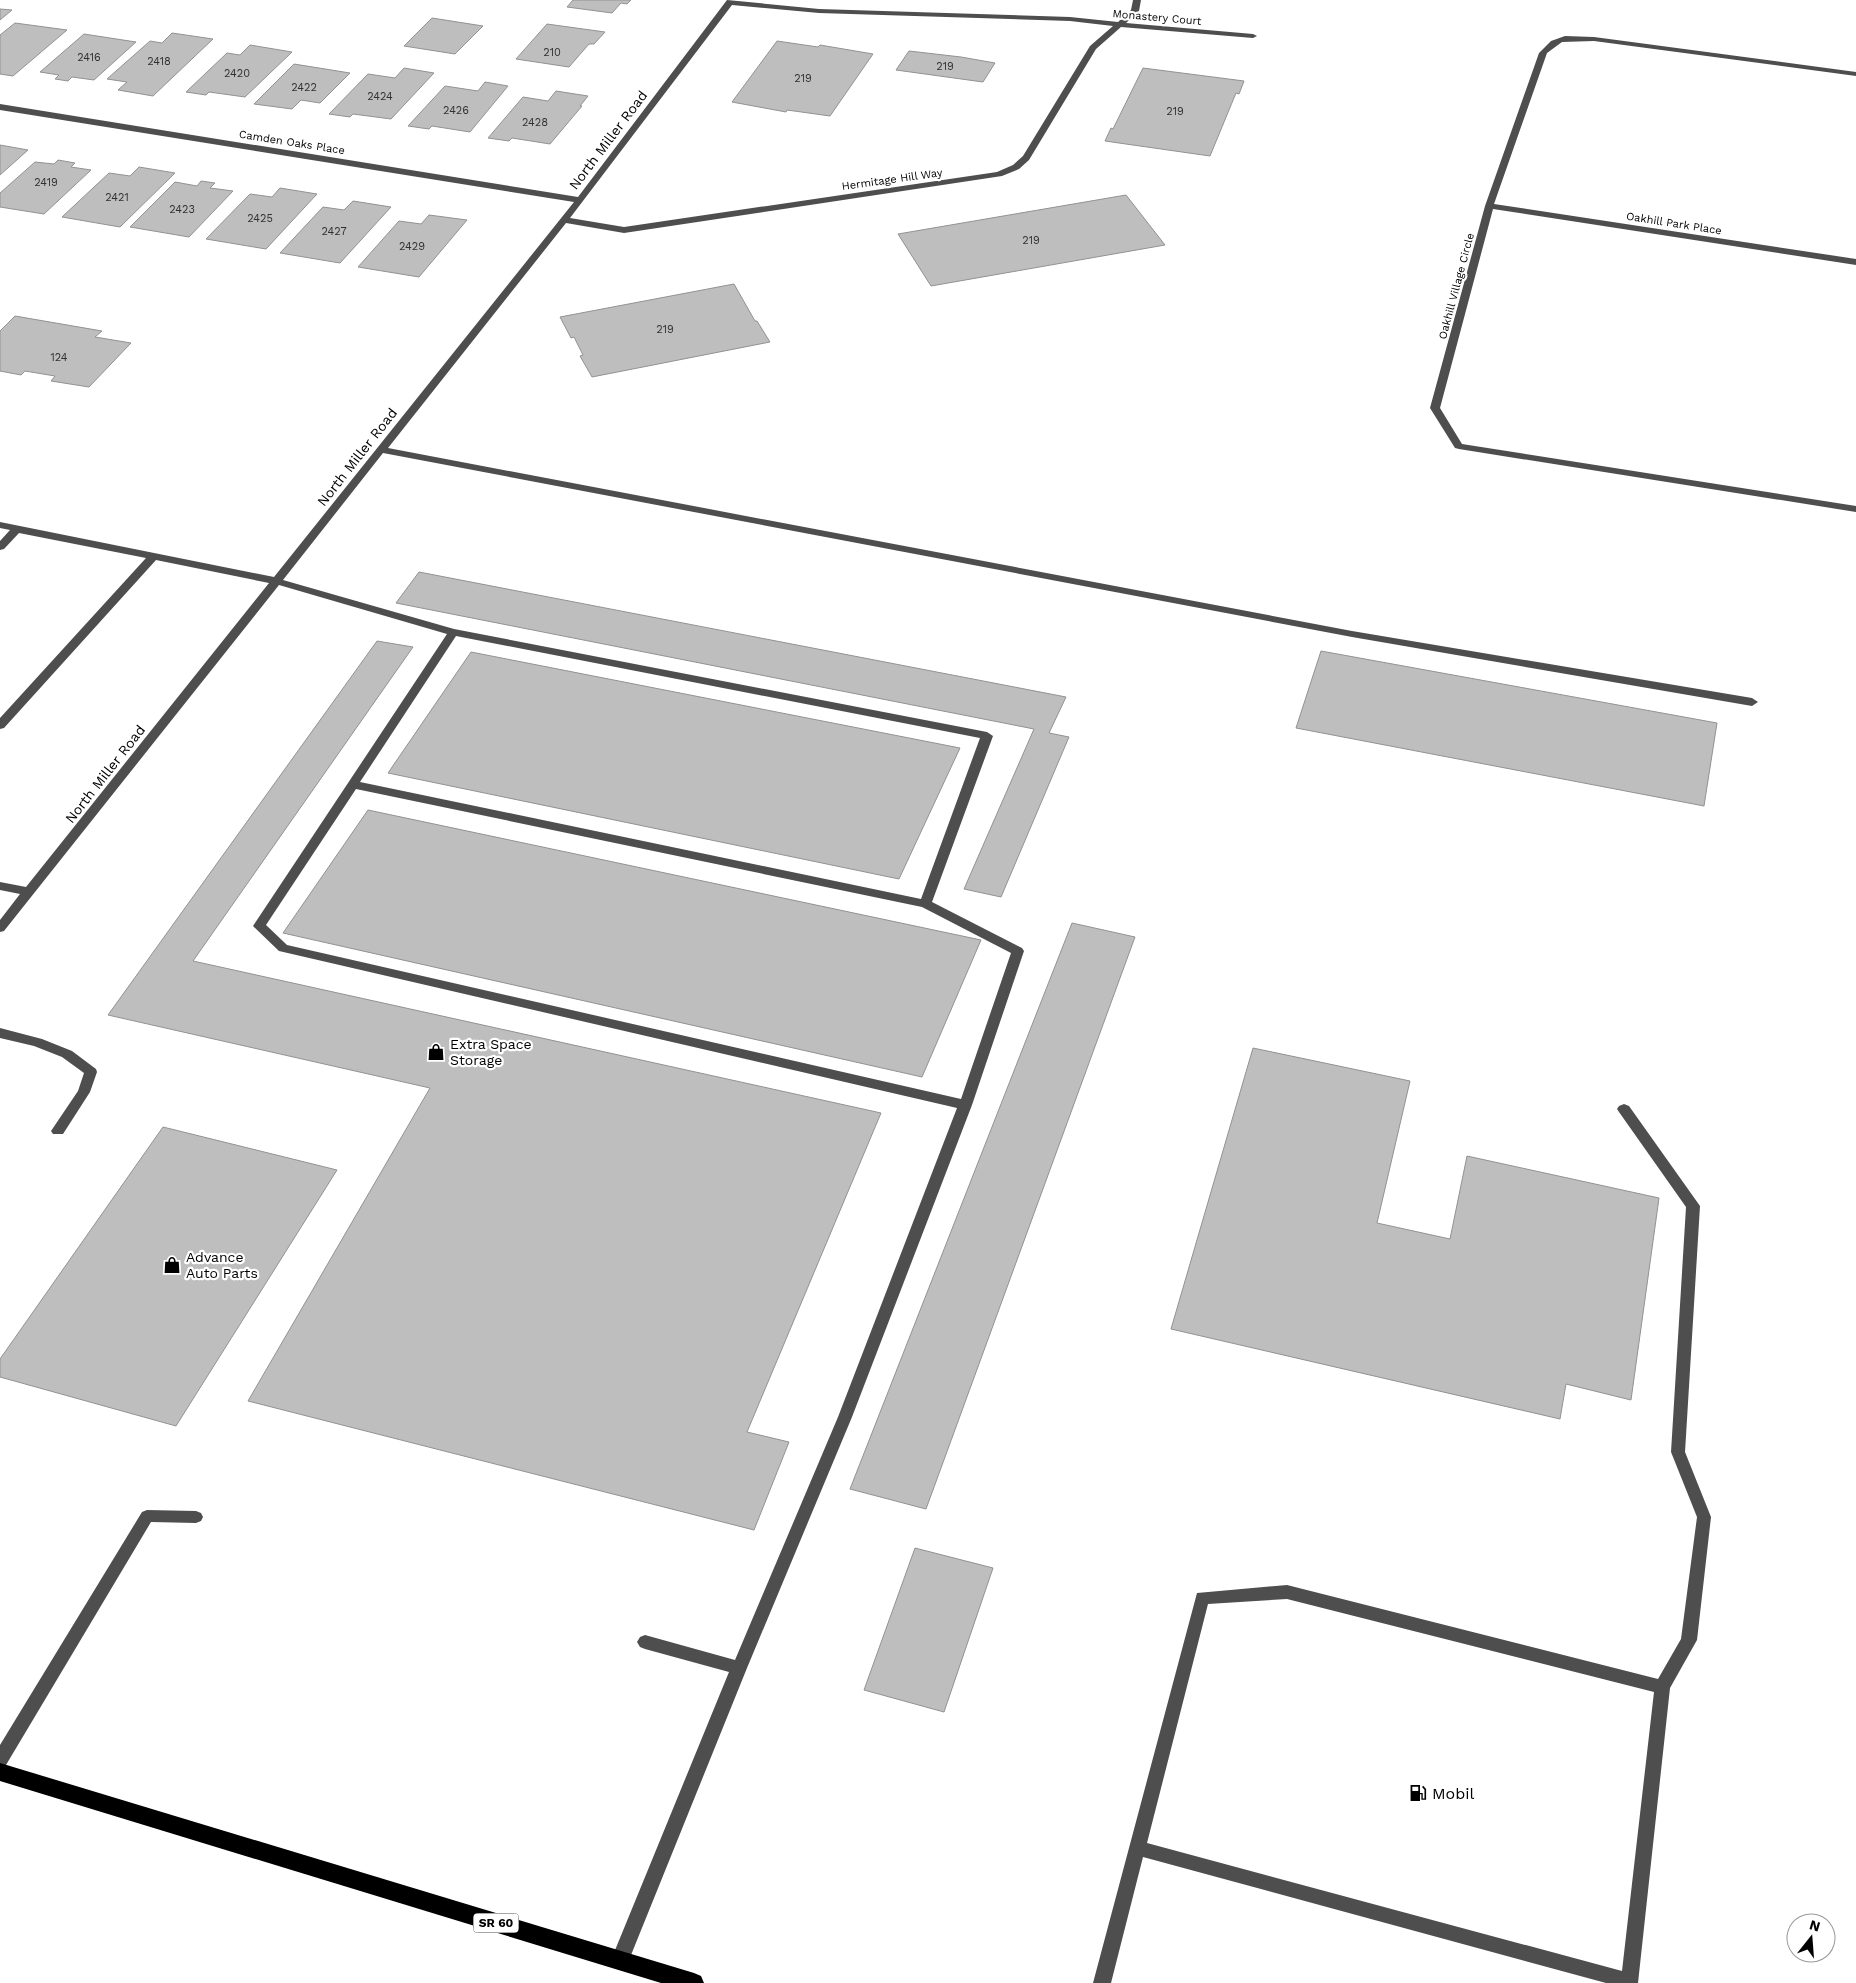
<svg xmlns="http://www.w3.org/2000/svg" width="1856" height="1983" font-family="'Work Sans',sans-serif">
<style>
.building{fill:#bebebe;stroke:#929292}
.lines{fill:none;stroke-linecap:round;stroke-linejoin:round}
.minor{fill:#4e4e4e;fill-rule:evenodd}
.highway{fill:#000;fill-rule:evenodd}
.labels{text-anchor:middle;stroke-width:4.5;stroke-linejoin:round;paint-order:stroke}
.far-street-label{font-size:11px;fill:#000;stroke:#fff}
.number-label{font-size:11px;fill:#303030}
.shield{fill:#fff;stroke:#4c4c4c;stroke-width:1}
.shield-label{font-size:12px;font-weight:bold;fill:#000}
.street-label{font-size:14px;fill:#000;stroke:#fff}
.poi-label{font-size:14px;fill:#000;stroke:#fff;text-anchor:start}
.near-poi-label{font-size:16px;fill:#000;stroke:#fff;text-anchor:start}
</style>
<rect width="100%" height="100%" fill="#fff"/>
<path class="building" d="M573 0H631L627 4 621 3 612 13 567 7Z
M0 9 12 10 0 20Z
M432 18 483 26 455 54 404 46Z
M15 23 67 30 13 76 0 74V35Z
M547 24 605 32 594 44H589L569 67 516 59Z
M172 33 213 39 153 96 118 90 127 82 107 79 150 41 162 43Z
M84 34 136 42 94 80 72 77 68 81 55 79 59 75 40 72Z
M777 41 818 47 820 45 873 54 830 116 787 110 786 112 732 102Z
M250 45 292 52 245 97 209 92 206 95 186 92 227 53 240 55Z
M909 51 961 57 995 63 983 82 896 70Z
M294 64 350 73 320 103 301 100 292 109 254 104Z
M404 68 434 73 391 119 353 114 350 117 329 114 368 74 395 78Z
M1143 68 1244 81 1239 94 1236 93 1210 156 1105 141 1111 128 1113 129Z
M485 82 508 86 470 132 432 126 429 129 408 126 445 86 478 91Z
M556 91 588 96 580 106H582L550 144 512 138 509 141 488 138 523 97 548 101Z
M0 145 28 150 0 175Z
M58 160 75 163 71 167 91 170 44 214 0 207V193L35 162 54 164Z
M139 167 175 173 120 227 62 217 109 173 130 176Z
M201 181 215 183 210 188 233 191 189 237 130 227 175 182 197 186Z
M280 188 317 194 266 249 206 239 250 194 272 197Z
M1126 195 1165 245 931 286 898 234Z
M353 201 391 207 340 263 280 253 323 207 344 210Z
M429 215 467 220 419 277 358 267 399 221 421 224Z
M734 284 755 321H757L770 342 592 377 580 356 583 355 574 337 571 338 560 317Z
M15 316 102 331 95 337 131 343 89 387 51 381 55 376 25 371 21 375 0 371V331Z
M419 572 1066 697 1049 733 1069 737 1001 897 964 889 1034 729 396 603Z
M377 641 413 647 193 961 881 1113 747 1432 789 1442 754 1530 248 1401 430 1088 108 1015Z
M1321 651 1717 723 1704 806 1296 728Z
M471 652 960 748 899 879 388 773Z
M368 810 981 940 922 1077 283 933Z
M1072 923 1135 937 926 1509 850 1489Z
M1253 1048 1410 1081 1377 1223 1450 1239 1467 1156 1659 1198 1631 1400 1566 1384 1560 1419 1171 1329Z
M163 1127 337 1170 176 1426 0 1377V1359Z
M915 1548 993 1568 944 1712 864 1690Z"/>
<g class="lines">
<path class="minor" d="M727 0 819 9 1070 17 1118 22 1131 10 1133 0H1141L1139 11 1126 23 1253 34 1257 36 1253 38 1121 27 1096 49 1029 160 1019 169 1002 176 624 233 566 223 388 448 1352 631 1752 698 1758 702 1752 706 1352 637 383 453 283 580 454 629 987 732 993 736 932 902 1022 948 1024 951 972 1105 852 1417 747 1668 629 1960 626 1966 620 1968 614 1966 611 1960 729 1672 645 1649 640 1647 637 1642 640 1637 645 1635 735 1660 838 1417 957 1108 279 951 253 926 447 634 279 585 4 931 0 932V920L20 894 0 890V882L26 887 269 583 156 560 4 728 0 729V718L146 558 19 533 4 549 0 550V541L10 530 0 528V522L274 577 574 202 0 110V104L578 197ZM732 5 819 13 1070 21 1113 26 1090 46 1023 156 1013 165 997 172 624 227 570 218ZM456 636 980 738 921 899 360 782ZM356 789 922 907 1011 953 961 1099 287 945 266 925Z
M1565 36 1594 37 1856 72V76L1594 41 1562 42 1547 53 1494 204 1856 259V265L1493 209 1440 408 1462 444 1856 506V512L1459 449 1455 448 1430 408 1485 206 1539 53 1551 41Z
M0 1028 42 1039 72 1051 96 1069 97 1072 90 1092 63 1134H53L51 1131 78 1091 84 1073 62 1057 34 1046 0 1038Z
M1624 1104 1629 1106 1700 1206 1685 1452 1711 1517 1697 1640 1670 1688 1638 1983H1606L1143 1857 1111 1983H1093L1197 1593 1287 1585 1658 1679 1681 1639 1697 1517 1671 1452 1686 1207 1619 1112 1617 1109 1619 1106ZM1287 1599 1654 1692 1622 1971 1147 1843 1208 1604Z
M147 1510 196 1511 201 1513 203 1517 201 1521 196 1523 151 1522 6 1765 0 1767V1745L142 1512Z"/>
<path class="highway" d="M0 1763 694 1973 701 1976 704 1983H661L0 1781Z"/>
</g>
<defs>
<g id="shop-bare" transform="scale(1.35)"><path d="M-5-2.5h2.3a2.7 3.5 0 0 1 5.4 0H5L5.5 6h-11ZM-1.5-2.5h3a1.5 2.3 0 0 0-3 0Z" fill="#000" stroke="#fff" stroke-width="2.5" paint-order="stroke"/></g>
<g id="fuel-bare" transform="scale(1.35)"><path d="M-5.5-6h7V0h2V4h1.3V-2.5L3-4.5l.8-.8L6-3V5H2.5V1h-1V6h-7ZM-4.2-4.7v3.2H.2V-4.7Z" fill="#000" stroke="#fff" stroke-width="2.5" paint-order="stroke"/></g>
</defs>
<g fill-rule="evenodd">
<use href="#shop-bare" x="436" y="1052"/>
<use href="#shop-bare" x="172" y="1265"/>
<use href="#fuel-bare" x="1418" y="1793"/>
</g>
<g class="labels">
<g class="far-street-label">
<text transform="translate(1157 17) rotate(5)" y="4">Monastery Court</text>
<text transform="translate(292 142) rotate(9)" y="4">Camden Oaks Place</text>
<text transform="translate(892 179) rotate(-8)" y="4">Hermitage Hill Way</text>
<text transform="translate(1674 223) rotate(9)" y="4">Oakhill Park Place</text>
<text transform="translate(1456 286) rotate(-75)" y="4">Oakhill Village Circle</text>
</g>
<g class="number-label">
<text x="552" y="56">210</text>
<text x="89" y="61">2416</text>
<text x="159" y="65">2418</text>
<text x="945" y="70">219</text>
<text x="237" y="77">2420</text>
<text x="803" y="82">219</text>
<text x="304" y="91">2422</text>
<text x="380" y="100">2424</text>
<text x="456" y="114">2426</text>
<text x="1175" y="115">219</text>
<text x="535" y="126">2428</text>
<text x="46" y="186">2419</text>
<text x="117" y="201">2421</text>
<text x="182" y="213">2423</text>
<text x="260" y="222">2425</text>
<text x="334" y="235">2427</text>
<text x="1031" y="244">219</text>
<text x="412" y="250">2429</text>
<text x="665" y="333">219</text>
<text x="59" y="361">124</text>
</g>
<rect class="shield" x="473.5" y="1913.5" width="45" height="19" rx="4"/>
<g class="shield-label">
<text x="496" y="1927">SR 60</text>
</g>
<g class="street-label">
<text transform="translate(608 140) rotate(-53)" y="5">North Miller Road</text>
<text transform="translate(357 457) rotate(-52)" y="5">North Miller Road</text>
<text transform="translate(105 774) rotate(-52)" y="5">North Miller Road</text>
</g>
<g class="poi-label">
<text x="450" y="1049">Extra Space<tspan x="450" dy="16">Storage</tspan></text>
<text x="186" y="1262">Advance<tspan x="186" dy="16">Auto Parts</tspan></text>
</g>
<g class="near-poi-label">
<text x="1432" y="1799">Mobil</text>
</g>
</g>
<g transform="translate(1811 1938) rotate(17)"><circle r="24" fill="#ffffff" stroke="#999999"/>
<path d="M0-4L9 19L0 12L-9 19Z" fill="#000000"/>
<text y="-8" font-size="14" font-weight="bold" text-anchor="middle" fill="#000000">N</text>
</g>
</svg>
